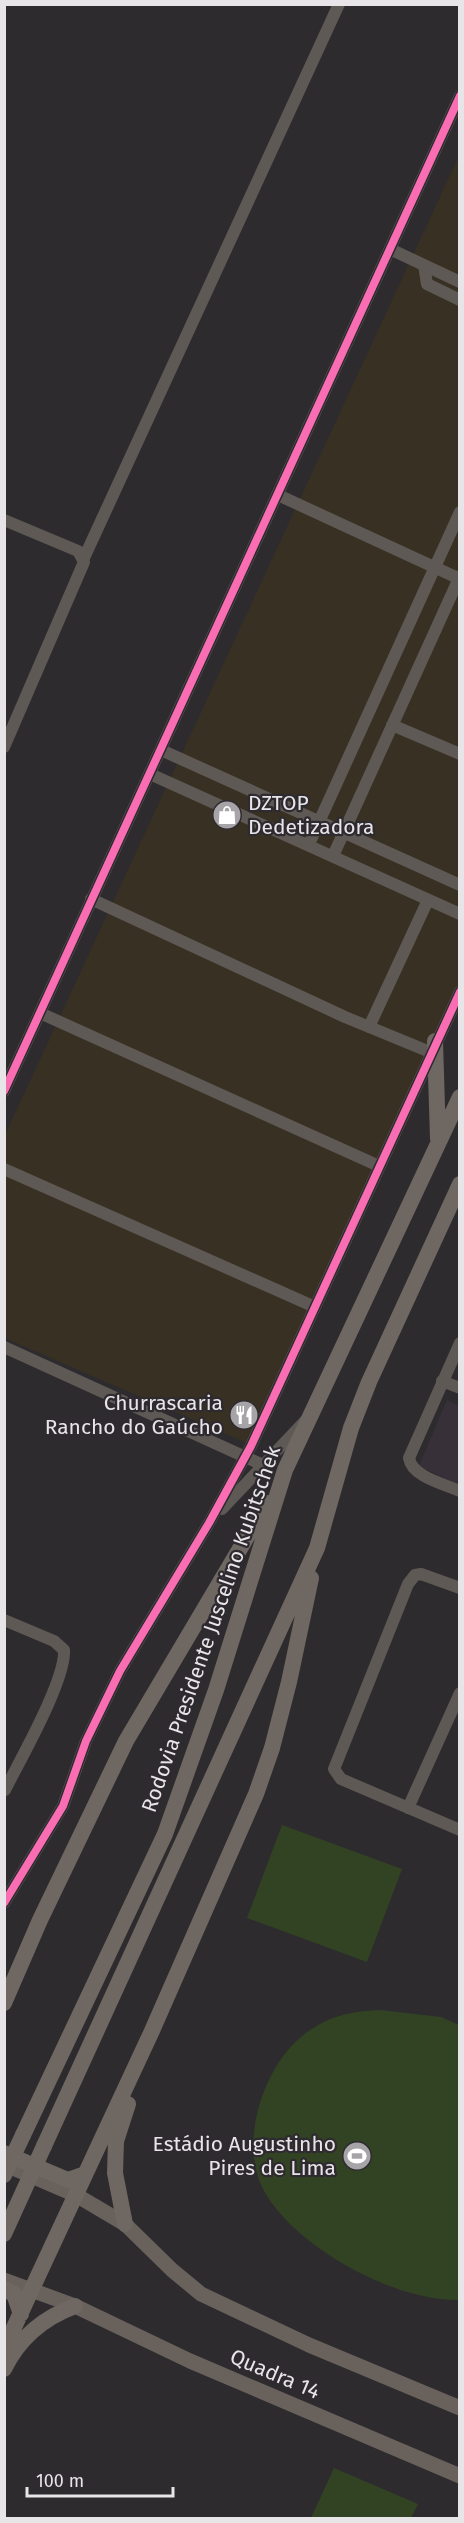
<svg xmlns="http://www.w3.org/2000/svg" width="464" height="2523" font-family="'Fira Sans',sans-serif">
<style>
.commercial{fill:#383123}
.built{fill:#373038}
.green{fill:#324324}
.lines{fill:none;stroke-linecap:round;stroke-linejoin:round}
.minor{stroke:#5e5955;stroke-width:12}
.major{stroke:#68615c;stroke-width:15}
.highway{stroke:#6e6762;stroke-width:16}
.highway-bridge{stroke:#6e6762;stroke-width:16}
.cycleway-casing{stroke:#2e2a2f;stroke-width:11}
.cycleway{stroke:#f96db3;stroke-width:8}
.labels{text-anchor:middle;stroke-width:4.5;stroke-linejoin:round;paint-order:stroke}
.poi-label{font-size:21px;fill:#e7e5e8;stroke:#2e2a2f;text-anchor:end}
.street-label{font-size:21px;fill:#e7e5e8;stroke:#2e2a2f}
</style>
<rect width="100%" height="100%" fill="#2d2b2e"/>
<path class="commercial" d="M459 156V994L256 1447 5 1338V1135Z"/>
<path class="built" d="M447 1400 459 1406V1485L419 1466Z"/>
<path class="green" d="M282 1825 402 1869 367 1962 247 1918Z
M380 2010 441 2017 459 2025V2300C396 2302 291 2246 262 2187 238 2137 267 2054 315 2027 335 2014 357 2011 380 2010Z
M334 2468 418 2504 411 2518H311Z"/>
<g class="lines">
<path class="minor" d="M390 249 460 282
M424 265 427 284 460 300
M278 495 460 579
M4 520 78 551 84 562 4 747
M84 558 339 4
M392 725 460 754
M161 750 460 885
M150 774 460 914
M309 844 460 512
M333 856 460 576
M91 899 345 1017 430 1052
M40 1013 379 1166
M369 1027 428 900
M4 1091 460 96
M4 1169 315 1307
M460 1343 409 1458C412 1477 444 1484 460 1491
M4 1347 263 1465
M442 1381 460 1388
M222 1509 305 1421
M460 1588 421 1574 415 1575 408 1584 334 1769 341 1779 460 1830
M4 1620 54 1641 64 1650C66 1680 20 1760 5 1790
M408 1808 460 1693
M4 1903 63 1806 86 1741 120 1671 209 1523 251 1446 460 992"/>
<path class="major" d="M4 2164 76 2195 125 2224 172 2270 201 2294 309 2345 460 2408
M4 2280 75 2306 190 2361 460 2476"/>
<path class="highway" d="M435 1041 438 1139
M4 2003 40 1920 126 1741 267 1503
M23 2135 165 1834 216 1690 285 1470 460 1097
M44 2146 317 1548 351 1428 369 1382 460 1184
M4 2153 68 2180 85 2174
M125 2224 115 2173 116 2141 128 2104
M4 2289 14 2294 21 2314
M4 2349 151 2033 256 1794 272 1748 289 1682 311 1578
M4 2369C19 2338 43 2318 75 2306"/>
<path class="highway-bridge" d="M4 2175 23 2135
M4 2234 44 2146"/>
<g class="cycleway-casing">
<path id="cycleway" d="M4 1091 460 96
M4 1903 63 1806 86 1741 120 1671 209 1523 251 1446 460 992"/>
</g>
<use href="#cycleway" class="cycleway"/>
</g>
<defs>
<g id="shop-disc" transform="scale(1.5)"><circle r="9.5" fill="#a6a4a7" stroke="#2e2a2f"/><path d="M-5-2.5h2.3a2.7 3.5 0 0 1 5.4 0H5L5.5 6h-11ZM-1.5-2.5h3a1.5 2.3 0 0 0-3 0Z" fill="#fff"/></g>
<g id="restaurant-disc" transform="scale(1.5)"><circle r="9.5" fill="#a6a4a7" stroke="#2e2a2f"/><path d="M-5-6h1v4h1v-4h1v4h1v-4h1v5L-1.5 .5V6h-2V.5L-5-1ZM5-6V6H3V1.5H1.5Q1.5-4 5-6Z" fill="#fff"/></g>
<g id="stadium-disc" transform="scale(1.5)"><circle r="9.5" fill="#a6a4a7" stroke="#2e2a2f"/><path d="M0-5a6.5 5 0 1 0 0 10a6.5 5 0 1 0 0-10ZM-3.5-1.8h7v3.6h-7Z" fill="#fff"/></g>
</defs>
<g fill-rule="evenodd">
<use href="#shop-disc" x="227" y="815"/>
<use href="#restaurant-disc" x="244" y="1415"/>
<use href="#stadium-disc" x="357" y="2156"/>
</g>
<g class="labels">
<g class="poi-label">
<text x="248" y="810" text-anchor="start">DZTOP<tspan x="248" dy="24">Dedetizadora</tspan></text>
<text x="223" y="1410">Churrascaria<tspan x="223" dy="24">Rancho do Gaúcho</tspan></text>
<text x="336" y="2151">Estádio Augustinho<tspan x="336" dy="24">Pires de Lima</tspan></text>
</g>
<g class="street-label">
<text transform="translate(211 1629) rotate(-71)" y="7">Rodovia Presidente Juscelino Kubitschek</text>
<text transform="translate(275 2374) rotate(23)" y="7">Quadra 14</text>
</g>
</g>
<rect width="464" height="2523" fill="none" stroke="#e7e5e8" stroke-width="12"/>
<path d="M27 2487v9h146v-9" fill="none" stroke="#e7e5e8" stroke-width="3"/>
<text x="36" y="2487" font-size="18" fill="#e7e5e8" stroke="#2e2a2f" stroke-width="4.5" paint-order="stroke">100 m</text>
</svg>
